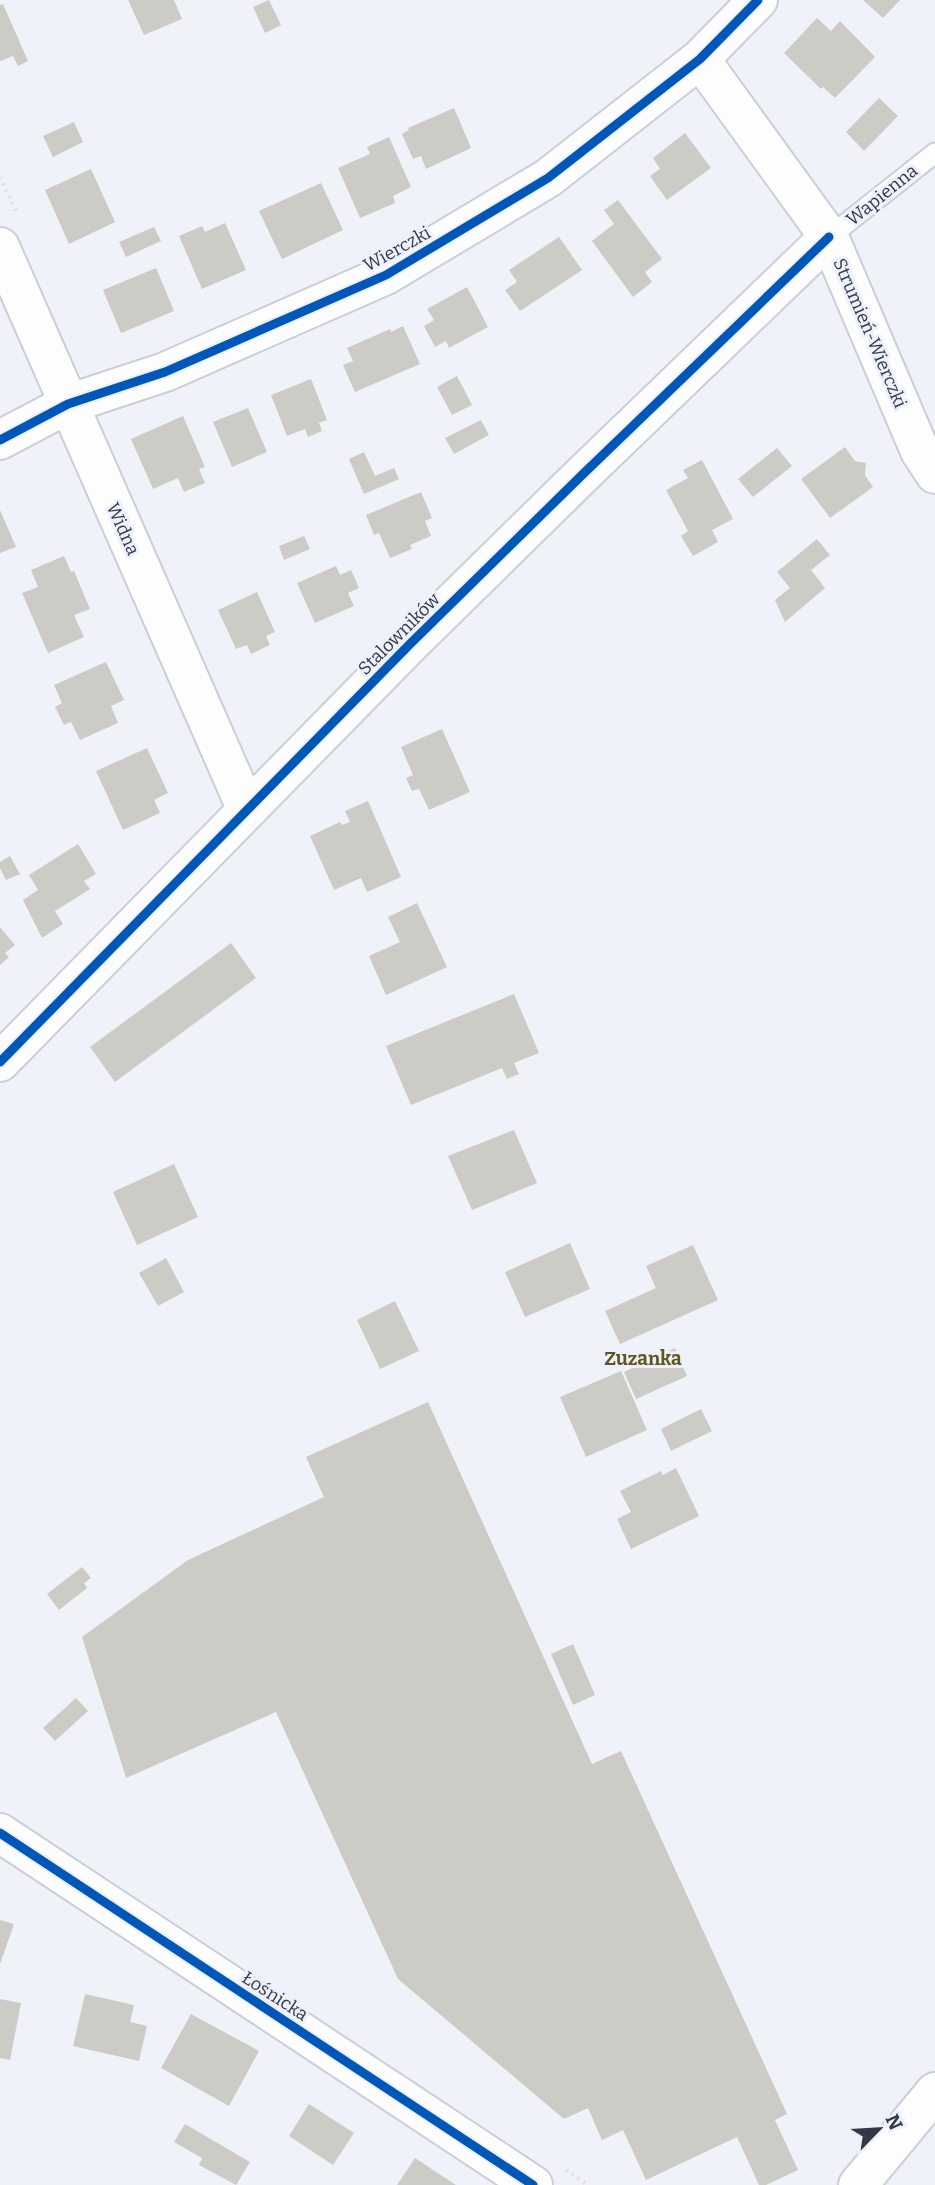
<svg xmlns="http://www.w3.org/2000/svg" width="935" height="2185" font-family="Bitter,serif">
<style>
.building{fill:#cccbc5}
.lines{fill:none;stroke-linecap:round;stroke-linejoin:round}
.service-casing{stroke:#cbced8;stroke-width:23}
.minor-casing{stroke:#cbced8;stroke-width:42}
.tertiary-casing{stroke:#cbced8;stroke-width:42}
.path{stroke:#dedfe2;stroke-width:4.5;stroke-dasharray:2 5;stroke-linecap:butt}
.service{stroke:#fdfdfe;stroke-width:19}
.minor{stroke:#fdfdfe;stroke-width:38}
.tertiary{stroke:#fdfdfe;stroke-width:38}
.cycleway-casing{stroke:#ecf1fd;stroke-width:13}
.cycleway{stroke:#0057b8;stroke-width:9}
.labels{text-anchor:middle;stroke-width:6;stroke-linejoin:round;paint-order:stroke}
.street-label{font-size:18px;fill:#343844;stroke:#ecf1fd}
.neighbourhood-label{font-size:19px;font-weight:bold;fill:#62571a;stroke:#ecf1fd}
</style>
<rect width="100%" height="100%" fill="#f0f2f9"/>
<path class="building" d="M128 0H174L182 19 144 35Z
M269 0 281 25 265 33 253 7Z
M863 0H900L883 18Z
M3 4 28 61 18 66 13 56 0 61V5Z
M817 18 831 31 840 21 875 57 835 98 823 87 821 89 784 53Z
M879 98 898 116 864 151 846 132Z
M454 108 471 148 426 169 421 156 413 159 402 134 409 130 408 128Z
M74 122 83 142 53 157 43 136Z
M685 133 711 168 667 200 650 176 660 169 653 158Z
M389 137 411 187 393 196 395 203 360 218 338 168 370 154 367 147Z
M91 169 115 222 69 244 45 190Z
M321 183 343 230 282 259 259 211Z
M618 200 662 259 645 272 652 282 633 297 592 241 614 224 604 210Z
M225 223 246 270 202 289 179 236 202 226 205 232Z
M154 227 161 241 126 257 119 242Z
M559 237 582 270 520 311 505 290 517 282 509 270Z
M156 268 174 311 121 333 103 290Z
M467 287 488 327 449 348 446 341 435 347 424 326 434 320 427 309Z
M403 326 420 364 355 392 343 365 353 361 347 348 390 329 391 332Z
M457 376 472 405 452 415 437 387Z
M311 379 327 420 319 423 322 431 308 437 305 429 287 436 271 395Z
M248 408 267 452 232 467 213 422Z
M183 416 205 467 199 469 205 483 184 492 178 478 153 489 131 439Z
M481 420 489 435 454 454 445 438Z
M845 447 855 461 866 463 865 475 873 487 830 518 801 479Z
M777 448 792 466 753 497 738 479Z
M364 452 375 476 394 468 399 479 364 494 349 459Z
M702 460 733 519 712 530 718 542 693 556 681 536 688 531 666 490 688 478 683 470Z
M421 492 432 518 425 521 431 536 410 545 412 549 390 558 379 533 374 535 366 515Z
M0 510 16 547 0 553Z
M304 536 310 549 284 560 279 546Z
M817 539 830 555 811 570 825 588 785 622 775 600 790 588 777 572Z
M64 556 71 572 74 571 90 609 74 615 84 637 48 653 22 593 38 587 31 570Z
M336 566 340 575 351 570 359 588 348 593 354 606 315 623 297 583Z
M257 592 275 632 266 636 270 645 251 654 247 645 236 649 218 610Z
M106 662 124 700 111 706 118 723 80 740 71 722 64 725 55 707 62 703 54 685Z
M442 729 470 792 429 810 419 789 412 791 406 778 413 775 401 747Z
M147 748 168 793 154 800 160 813 123 830 96 771Z
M368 801 401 877 367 892 361 878 334 890 310 836 340 822 342 825 350 822 345 811Z
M78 844 96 874 84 881 90 889 55 911 63 924 42 938 23 900 38 890 29 875Z
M10 856 20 874 6 880 0 868V862Z
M417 903 447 967 386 995 369 956 400 942 388 917Z
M0 927 15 945 5 953 9 957 0 965Z
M231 943 256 978 115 1082 90 1047Z
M514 994 539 1053 514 1063 519 1074 507 1079 502 1068 411 1105 386 1046Z
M514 1130 537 1183 472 1210 448 1156Z
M174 1164 198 1217 137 1245 113 1192Z
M570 1243 590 1289 525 1317 505 1272Z
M693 1245 718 1300 620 1344 605 1311 656 1288 646 1266Z
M166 1258 184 1292 158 1306 139 1273Z
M395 1301 419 1351 380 1369 357 1320Z
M675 1348 687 1376 636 1399 624 1372Z
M621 1371 647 1430 586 1457 560 1397Z
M428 1402 592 1764 621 1751 787 2114 775 2120 798 2170 766 2185H759L737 2137 646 2180 623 2130 602 2140 588 2108 564 2119 398 1979 276 1712 126 1778 82 1637 188 1560 324 1497 306 1457Z
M701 1409 712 1431 671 1451 661 1429Z
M676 1468 699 1516 631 1549 617 1519 631 1512 620 1491 661 1471 663 1475Z
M82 1567 91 1578 84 1583 87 1588 59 1610 47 1594Z
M573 1644 595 1695 573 1705 551 1654Z
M76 1698 88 1711 55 1741 43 1728Z
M0 1920 14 1924 0 1964Z
M85 1994 134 2005 130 2022 147 2026 139 2061 73 2046Z
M0 1999 21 2003 10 2060 0 2058Z
M191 2014 259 2051 229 2106 161 2068Z
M309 2104 354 2133 333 2165 289 2136Z
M185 2124 250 2162 236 2185 199 2165 202 2158 174 2142Z
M415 2158 456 2185H397Z"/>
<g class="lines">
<g class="service-casing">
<path id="service" d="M829 237 935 153"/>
</g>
<g class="minor-casing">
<path id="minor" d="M700 59 829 237 920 451 935 474
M0 247 247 810
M0 440 68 404 165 372 386 275 548 178 700 59 758 0
M0 1062 410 644 581 476 829 237
M858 2185 935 2092"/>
</g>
<g class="tertiary-casing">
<path id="tertiary" d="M0 1833 533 2185"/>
</g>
<path class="path" d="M0 177 18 215
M566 2170 588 2185"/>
<use href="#service" class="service"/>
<use href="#minor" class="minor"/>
<use href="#tertiary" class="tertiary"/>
<g class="cycleway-casing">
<path id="cycleway" d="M0 440 68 404 165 372 386 275 548 178 700 59 758 0
M0 1062 410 644 581 476 829 237
M0 1833 533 2185"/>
</g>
<use href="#cycleway" class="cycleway"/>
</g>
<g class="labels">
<g class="street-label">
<text transform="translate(882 195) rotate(-39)" y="6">Wapienna</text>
<text transform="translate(397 249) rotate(-29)" y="6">Wierczki</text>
<text transform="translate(870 333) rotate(67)" y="6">Strumień-Wierczki</text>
<text transform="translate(123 529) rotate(66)" y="6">Widna</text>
<text transform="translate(399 634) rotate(-45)" y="6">Stalowników</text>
<text transform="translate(275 1996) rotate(33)" y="6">Łośnicka</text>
</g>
<g class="neighbourhood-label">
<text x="643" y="1365">Zuzanka</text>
</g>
</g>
<g transform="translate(879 2129) rotate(65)" stroke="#ecf1fd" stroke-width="5" paint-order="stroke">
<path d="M0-5L12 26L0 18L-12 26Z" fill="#343844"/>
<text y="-10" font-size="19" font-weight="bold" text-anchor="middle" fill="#343844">N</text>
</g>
</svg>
